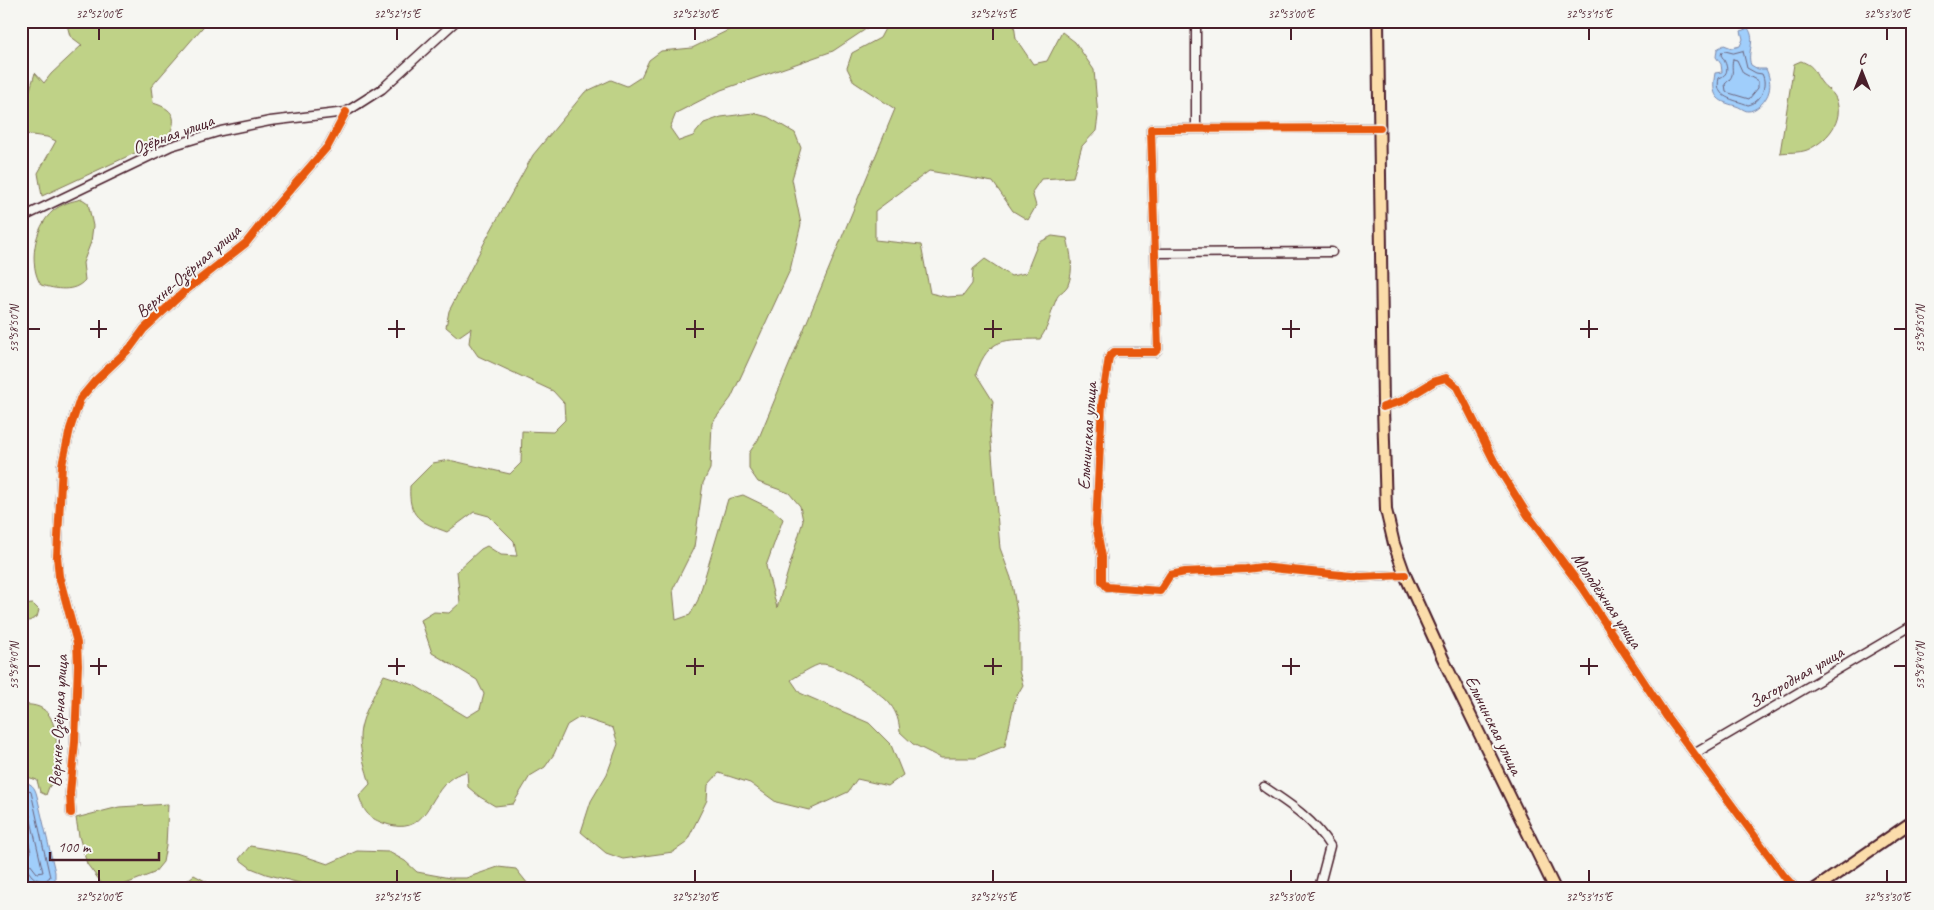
<svg xmlns="http://www.w3.org/2000/svg" width="1934" height="910" font-family="Caveat,sans-serif">
<style>
.green{fill:#bfd287;stroke:#847859}
.water{fill:#a0cefb;stroke:#7e88a8}
.lines{fill:none;stroke-linecap:round;stroke-linejoin:round}
.shore{stroke:#6c657e;stroke-width:1}
.minor-casing{stroke:#4a1f2b;stroke-width:11}
.major-casing{stroke:#4a1f2b;stroke-width:14}
.minor{stroke:#f6f6f2;stroke-width:8}
.major{stroke:#fbddab;stroke-width:10}
.cycleway-casing{stroke:#f6f6f2;stroke-width:11}
.cycleway{stroke:#e8590c;stroke-width:8}
.ticks{fill:none;stroke:#4a1f2b;stroke-width:2}
.labels{text-anchor:middle;stroke-width:4;stroke-linejoin:round;paint-order:stroke}
.street-label{font-size:18px;fill:#4a1f2b;stroke:#f6f6f2}
.neatline{fill:none;stroke:#4a1f2b;stroke-width:2}
.ticks-label{font-size:12px;text-anchor:middle;fill:#4a1f2b}
</style>
<rect width="100%" height="100%" fill="#f6f6f2"/>
<filter id="ink" filterUnits="userSpaceOnUse"><feTurbulence type="fractalNoise" baseFrequency=".02" numOctaves="2"/><feDisplacementMap in="SourceGraphic" scale="10" xChannelSelector="R" yChannelSelector="G"/><feConvolveMatrix kernelMatrix="1 2 1 2 8 2 1 2 1" color-interpolation-filters="sRGB"/></filter>
<g filter="url(#ink)">
<path class="green" d="M66 21H208L151 87 153 103C174 109 179 119 167 138L42 196 38 173 56 141 47 137 24 134 26 103 35 73 44 83 51 74 82 45 70 36Z
M747 21H878L833 51 721 90 676 113 670 128 679 141 693 136 704 123 721 117 753 113 768 117 795 133 801 148 792 179 801 224 790 270 731 398 712 423 710 469 703 483 694 547 673 589 676 620 690 615 698 600 728 499 743 495 772 509 783 519 766 566 777 608 803 521 800 506 789 493 758 482 749 469V453L758 440 895 109 854 82 847 68 852 53 880 38 889 21H1012L1014 24 1016 39 1033 64 1047 61 1062 32 1075 42 1094 70 1098 116 1096 131 1082 146 1073 177 1041 179 1032 192 1036 206 1028 220 1013 211 993 182 929 171 875 211V240L921 245 930 293 947 297 963 296 972 284 973 269 985 259 1011 276 1026 273 1038 243 1052 236 1067 238C1071 253 1074 270 1068 285 1065 291 1058 293 1056 300 1049 316 1051 323 1040 339 1005 340 989 336 976 374L993 401 990 431 1000 548 1011 578 1019 623V671L1023 685 1015 699 1005 746 975 758H941L913 744 900 732C899 721 897 713 890 704 881 692 836 663 821 664 814 665 797 676 791 680L800 693 869 723 891 745 903 775 888 786 857 779 848 792 809 810 776 802 750 783 719 773 708 785 707 800 686 843 673 852 623 859 606 853 581 832 591 801 607 774 618 744 613 728 580 717 567 725 554 754 545 767 530 776 513 804 495 806 480 797 468 787 467 771C463 773 457 774 453 777 426 795 429 839 383 823 367 817 364 811 359 796L370 784C366 769 360 753 360 738 360 717 375 694 384 675L414 685 467 717 480 709 484 694 477 680 432 653 421 620 434 612 449 613 460 603 457 571 481 549 487 546 501 555 517 556 514 541 489 516 474 512 447 532C420 522 408 517 410 486L433 463 449 460 510 474 521 463 522 431 553 432 565 420 564 403 553 391 478 356 469 343 471 328 458 337 446 327 449 311 490 232 533 155 585 92 611 80 627 86 641 77 649 60 661 51 692 48Z
M1801 61C1816 67 1813 71 1821 82 1826 89 1833 91 1836 99 1845 121 1826 142 1807 150 1799 153 1788 152 1780 153L1794 64Z
M82 199 88 203 93 226 91 242 83 263 85 280C74 293 56 289 41 285 28 265 34 227 53 211 61 204 72 201 82 199Z
M33 604 39 610 37 617 29 621 21 620V605Z
M21 705C51 702 55 723 57 747 58 756 59 765 59 775L49 787 46 795 40 792 37 780 21 775Z
M168 804 166 846 163 862 154 873 118 887 103 885 87 864 79 836 76 818 119 807Z
M250 846 298 854 328 864 357 851 389 852 405 861 417 872 450 878H466L498 867 516 869 532 889H322L266 874 251 868 239 859Z
M194 875 207 882 200 889H177Z"/>
<path class="water" d="M1748 28C1757 41 1746 52 1751 65L1758 69H1766C1769 75 1771 84 1769 91 1767 100 1756 112 1747 111 1743 110 1740 107 1736 106 1716 101 1711 96 1715 73L1722 72 1721 64 1716 57 1717 49 1724 45 1732 48 1740 46 1743 39 1741 31Z
M21 389 24 396 25 463 21 468Z
M21 782C31 782 35 787 37 796L55 872V880L48 885C31 886 27 882 21 867Z"/>
<g class="lines">
<path class="shore" d="M1743 51 1747 68 1756 73 1762 74C1768 85 1761 103 1748 105 1734 99 1714 99 1719 78 1731 74 1727 64 1721 55L1722 52 1725 51 1733 53Z
M1733 59 1737 60 1743 73 1758 81V88L1749 99 1729 93 1726 91 1725 84C1737 74 1730 71 1733 59Z
M21 786 27 788 31 792 50 877 46 880C35 881 32 877 27 869L21 868
M21 793 25 794 26 799 43 872 37 873 30 864 21 862
M21 810 31 852 29 855 21 854"/>
<g class="minor-casing">
<path id="minor" d="M1196 21V129
M1380 128 1151 129 1158 349 1155 352H1114L1109 357 1102 403 1096 525 1102 557V581L1107 587 1160 591 1170 575 1185 572 1246 569 1262 567 1361 577 1405 575
M21 218 171 146 221 131 270 121 346 112 382 89 456 21
M1155 253 1332 252
M1383 407 1402 401 1435 381 1446 378 1457 387 1494 461 1527 514 1582 588 1667 717 1784 876 1796 889
M1694 754 1913 625
M1264 787C1291 805 1313 819 1330 846L1319 888 1321 889
M71 813 70 793 75 742 78 665 77 643 59 576 57 556 62 465 70 429 80 399 95 381 130 348 144 329 185 291 246 243 269 214 328 146 346 112"/>
</g>
<g class="major-casing">
<path id="major" d="M1378 21 1383 407 1386 510 1394 544 1405 575 1445 663 1555 889
M1815 889 1913 821"/>
</g>
<use href="#minor" class="minor"/>
<use href="#major" class="major"/>
<g class="cycleway-casing">
<path id="cycleway" d="M1380 128 1151 129 1158 349 1155 352H1114L1109 357 1102 403 1096 525 1102 557V581L1107 587 1160 591 1170 575 1185 572 1246 569 1262 567 1361 577 1405 575
M1383 407 1402 401 1435 381 1446 378 1457 387 1494 461 1527 514 1582 588 1667 717 1784 876 1796 889
M71 813 70 793 75 742 78 665 77 643 59 576 57 556 62 465 70 429 80 399 95 381 130 348 144 329 185 291 246 243 269 214 328 146 346 112"/>
</g>
<use href="#cycleway" class="cycleway"/>
</g>
</g>
<path class="ticks" d="M99 28V40M397 28V40M695 28V40M993 28V40M1291 28V40M1589 28V40M1887 28V40M99 320V338M397 320V338M695 320V338M993 320V338M1291 320V338M1589 320V338M28 329H40M90 329H107M388 329H405M686 329H704M984 329H1002M1282 329H1300M1580 329H1598M1894 329H1906M99 658V675M397 658V675M695 658V675M993 658V675M1291 658V675M1589 658V675M28 666H40M90 666H107M388 666H405M686 666H704M984 666H1002M1282 666H1300M1580 666H1598M1894 666H1906M99 870V882M397 870V882M695 870V882M993 870V882M1291 870V882M1589 870V882M1887 870V882"/>
<g class="labels">
<g class="street-label">
<text transform="translate(173 134) rotate(-20)" y="6">Озёрная улица</text>
<text transform="translate(188 271) rotate(-41)" y="6">Верхне-Озёрная улица</text>
<text transform="translate(1087 436) rotate(-86)" y="6">Ельнинская улица</text>
<text transform="translate(1607 600) rotate(56)" y="6">Молодёжная улица</text>
<text transform="translate(1796 677) rotate(-30)" y="6">Загородная улица</text>
<text transform="translate(58 721) rotate(-87)" y="6">Верхне-Озёрная улица</text>
<text transform="translate(1494 725) rotate(64)" y="6">Ельнинская улица</text>
</g>
</g>
<rect width="1934" height="910" fill="none" stroke="#f6f6f2" stroke-width="55"/>
<g transform="translate(1862 72)" stroke="#f6f6f2" stroke-width="4" paint-order="stroke">
<path d="M0-4L9 19L0 12L-9 19Z" fill="#4a1f2b"/>
<text y="-8" font-size="14" font-weight="bold" text-anchor="middle" fill="#4a1f2b">С</text>
</g>
<path d="M50 852v8h109v-8" fill="none" stroke="#4a1f2b" stroke-width="2.5"/>
<text x="58" y="852" font-size="15" fill="#4a1f2b" stroke="#f6f6f2" stroke-width="4" paint-order="stroke">100 m</text>
<rect x="28" y="28" width="1878" height="854" class="neatline"/>
<g class="ticks-label">
<text x="99" y="18">32°52'00"E</text>
<text x="397" y="18">32°52'15"E</text>
<text x="695" y="18">32°52'30"E</text>
<text x="993" y="18">32°52'45"E</text>
<text x="1291" y="18">32°53'00"E</text>
<text x="1589" y="18">32°53'15"E</text>
<text x="1887" y="18">32°53'30"E</text>
<text transform="translate(14 329) rotate(-90)" y="4">53°58'50"N</text>
<text transform="translate(1920 329) rotate(-90)" y="4">53°58'50"N</text>
<text transform="translate(14 666) rotate(-90)" y="4">53°58'40"N</text>
<text transform="translate(1920 666) rotate(-90)" y="4">53°58'40"N</text>
<text x="99" y="901">32°52'00"E</text>
<text x="397" y="901">32°52'15"E</text>
<text x="695" y="901">32°52'30"E</text>
<text x="993" y="901">32°52'45"E</text>
<text x="1291" y="901">32°53'00"E</text>
<text x="1589" y="901">32°53'15"E</text>
<text x="1887" y="901">32°53'30"E</text>
</g>
</svg>
